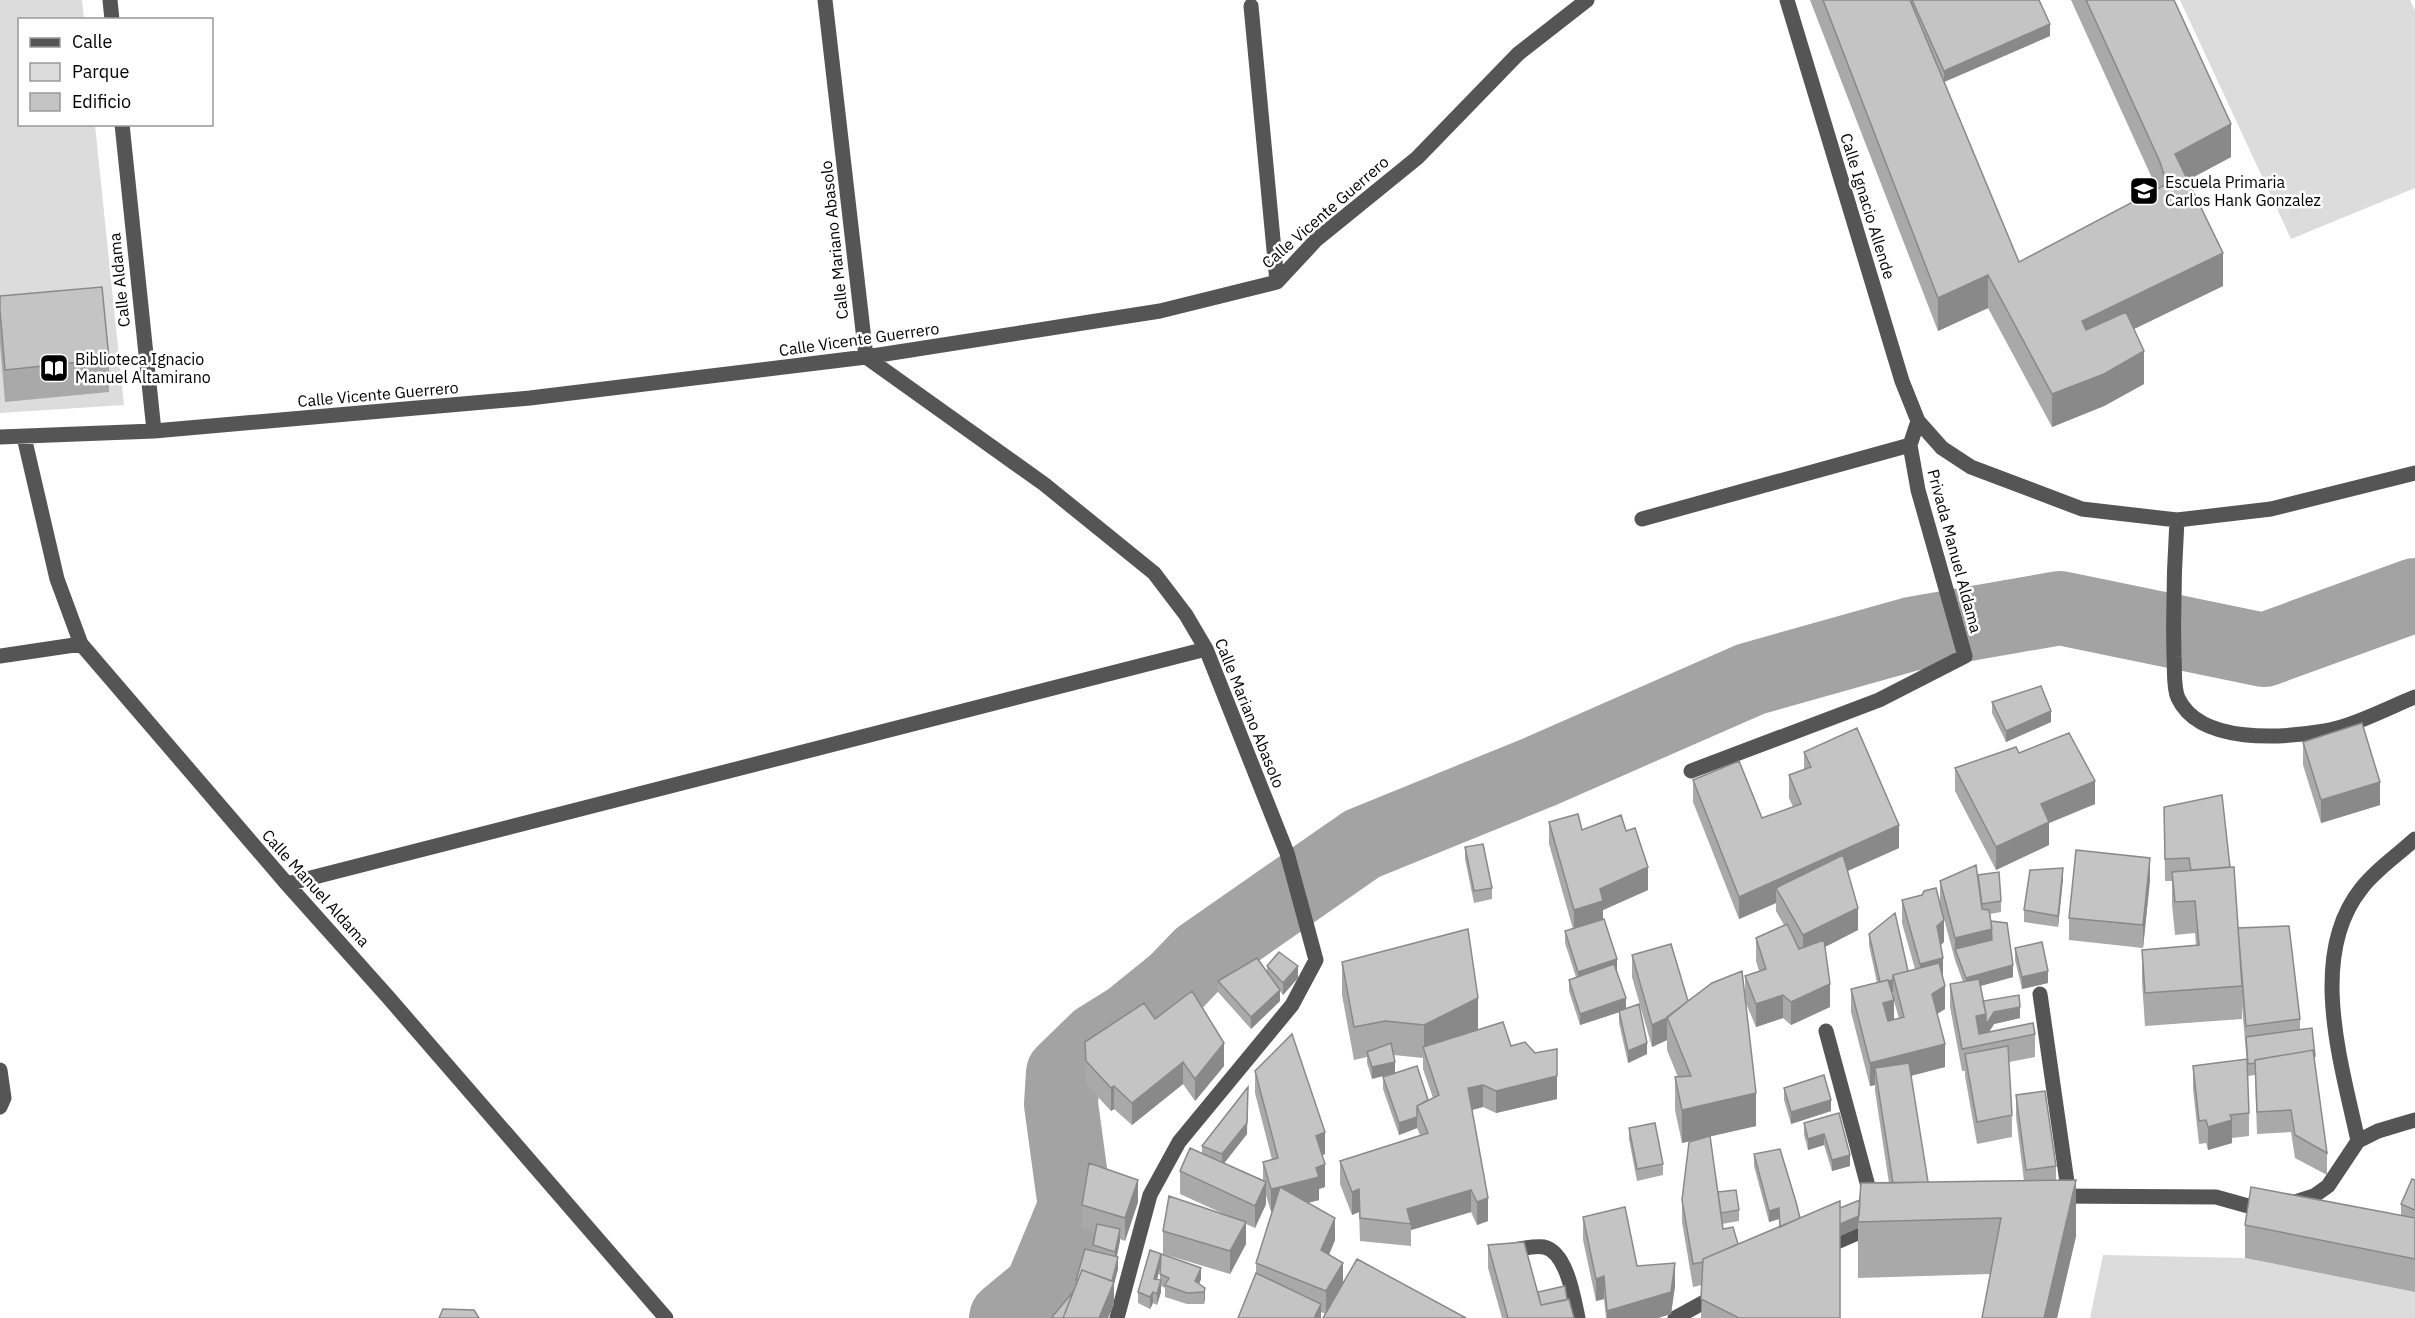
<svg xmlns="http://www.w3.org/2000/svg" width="2415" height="1318" font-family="'IBM Plex Sans',sans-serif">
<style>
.green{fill:#dcdcdc}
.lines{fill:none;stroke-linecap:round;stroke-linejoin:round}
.river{stroke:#a3a3a3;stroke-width:74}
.minor{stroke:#555;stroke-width:15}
.wall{fill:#a9a9a9;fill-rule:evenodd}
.shaded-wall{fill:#898989}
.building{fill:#c4c4c4;stroke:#898989;stroke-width:1.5}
.labels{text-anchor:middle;stroke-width:5;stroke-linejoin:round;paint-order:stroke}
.poi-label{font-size:16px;fill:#000;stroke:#fff;text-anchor:start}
.street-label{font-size:16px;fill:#000;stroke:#fff}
</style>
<rect width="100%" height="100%" fill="#fff"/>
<path class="green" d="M0 0H82L84 19 20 20V124L95 125 124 405 0 413Z
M2180 0H2410L2415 11V188L2291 239Z
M2103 1255 2245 1258 2415 1292V1318H2090Z"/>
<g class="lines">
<path class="river" d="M1006 1318 1041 1289 1075 1207 1061 1104 1063 1073 1097 1040 1129 1020 1176 982 1201 956 1362 844 1539 772 1751 679 1911 634 2060 608 2264 650 2415 595"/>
<path class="minor" d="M110 0 112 20
M825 0 866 357 1044 484 1154 573 1186 615 1206 649 1287 853 1316 960 1292 1005 1179 1142 1150 1195 1117 1318
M1787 0 1902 381 1918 421 1942 448 1971 467 2082 509 2177 520 2271 509 2415 473
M1251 6 1277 282
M122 124 154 431
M0 437 154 431 530 398 866 357 1160 311 1277 282 1316 240 1417 158 1518 54 1587 0
M24 437 57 579 81 644 287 884 388 997 666 1318
M1642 519 1910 445
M2177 520C2174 566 2173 611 2174 657 2175 669 2173 687 2178 698 2200 745 2283 738 2325 731 2351 727 2390 707 2415 697
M0 656 81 644
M1691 771 1879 700 1965 656 1918 490 1910 445 1918 421
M287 884 1206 649
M2040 994 2069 1196
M1826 1031 1872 1201
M0 1070 4 1098 0 1107
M2358 1141C2342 1065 2307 957 2361 889 2375 870 2398 855 2415 839
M2055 1196 2216 1197 2266 1211
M2289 1204 2314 1196 2328 1186 2358 1141 2378 1131 2415 1120
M1821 1249 1876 1225
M1506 1251C1517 1250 1533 1245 1544 1247 1567 1252 1574 1299 1578 1318
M1675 1318 1717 1295"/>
</g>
<path class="wall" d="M1810 0H2039L2050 36 1944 82 2019 262 2157 189 2071 0H2174L2231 157 2188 180 2223 286 2134 329 2144 384 2104 406 2052 427 1988 308 1938 331Z
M0 296 109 359V392L5 402 0 344Z
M1992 702 2051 722 2006 742 1992 713Z
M2303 742 2380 805 2321 823 2303 765Z
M1804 752 1899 848 1847 871 1858 930 1825 947 1830 1007 1791 1025 1783 1018 1756 1027 1745 1001 1756 1126 1710 1136 1718 1192 1739 1210V1221L1722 1224 1723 1229 1738 1244 1779 1227V1219L1769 1222 1754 1166V1154L1800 1218 1840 1208 1860 1200 1889 1183 1875 1091V1085L1870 1086 1851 1012V989L1877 983 1869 945V934L1908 971 1915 969 1902 923V900L1944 942 1941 945 1945 1009 1937 1014 1945 1067 1911 1076 1928 1182 2024 1181 2016 1117V1095L2056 1166V1181L2076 1236 2057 1318H1982L1990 1274 1858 1278V1228L1840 1236V1318H1701L1702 1285 1693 1287 1682 1222V1200L1701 1138 1682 1143 1675 1110V1077H1678L1667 1050V1040L1652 1047 1632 977V955L1688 1001 1745 995V976L1759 971 1756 961V938L1784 925 1776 911V903L1739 919 1693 802V780L1762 818 1793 807 1789 798V775L1804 770ZM1892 992H1893V998L1899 1018 1894 1020Z
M2019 753 2095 804 2049 823V845L1996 870 1955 791V768Z
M2164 807 2230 867 2238 928 2300 1019V1030L2315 1056V1064L2327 1153V1175L2295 1158 2291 1132 2257 1134 2255 1075 2248 1076 2242 1006V1019L2145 1026 2142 982V950L2196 945 2195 933 2175 935 2172 904V881H2165Z
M1549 822 1582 830 1626 831 1648 890 1603 910V919L1617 971 1626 1009 1647 1054 1628 1063 1619 1023V1012L1580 1025 1569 991V980L1576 977 1565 943V931L1573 929 1549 844Z
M1465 847 1492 888V899L1474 903 1465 859Z
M1978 875 2001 901V912L1990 914 1991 921 2013 977 1980 986 1983 1001 2020 1018 1994 1024 1989 1032 2035 1034V1057L2009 1062 2012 1115V1137L1977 1144 1965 1076V1071H1962L1950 1007V984L1963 982 1955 960 1940 904V881Z
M2063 879 2058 927 2024 922V910Z
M2150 880 2143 948 2069 940V918Z
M2015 948 2048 983 2022 989 2015 960Z
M1342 962 1511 1046 1557 1099 1496 1113 1483 1107 1472 1110 1488 1221 1477 1225 1471 1212 1411 1230V1246L1360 1241 1359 1212 1352 1215 1340 1184V1161L1420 1135 1417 1128 1399 1135 1383 1089V1077L1428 1100 1433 1098 1423 1069V1058L1394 1055 1372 1079 1367 1063V1057L1354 1060 1342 995Z
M1267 966 1298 978 1283 995 1280 991V1001L1251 1029 1218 992V981L1267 972Z
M1155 1019 1224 1066 1195 1101 1183 1084 1132 1125 1114 1109 1111 1111 1086 1084 1085 1042Z
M2193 1066 2249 1113V1136L2232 1138V1143L2208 1150 2206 1143 2199 1144 2193 1089Z
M1255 1071 1325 1154 1322 1156 1325 1187 1319 1189V1200L1308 1203 1335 1240 1329 1255 1343 1263 1326 1314 1321 1312V1318L1256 1274V1263L1272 1212H1271L1266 1195V1204L1255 1228 1246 1224V1244L1230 1274 1163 1254V1231L1226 1215 1180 1194V1171L1202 1153V1146L1247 1134 1224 1163 1263 1180V1162L1272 1160 1255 1093Z
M1784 1088 1831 1111 1791 1124 1784 1100Z
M1839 1113 1850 1166 1832 1171 1824 1145 1808 1150 1804 1135V1123Z
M1629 1128 1663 1164V1175L1637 1181 1629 1139Z
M2415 1180V1292L2245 1258V1225L2401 1216V1204Z
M1138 1202 1125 1241 1120 1239 1117 1257 1118 1269 1114 1284V1304L1108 1318H1052L1073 1292 1076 1284V1280L1093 1251V1245L1095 1232 1082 1228V1205Z
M1583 1217 1637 1266 1675 1286 1671 1314 1658 1318H1606L1604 1299 1596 1301 1583 1240Z
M1488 1245 1538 1292 1567 1300 1574 1318H1502L1488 1268Z
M1150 1250 1201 1279 1199 1284 1205 1288V1299L1204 1304H1187L1165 1297V1288L1161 1286V1292L1157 1305 1153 1303 1150 1309 1138 1303V1292ZM1160 1267V1280L1157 1279Z"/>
<path class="shaded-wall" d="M2050 24V36L1944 82V71Z
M2231 124V157L2175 187V154Z
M2223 253V286L2082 354V321Z
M1988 275V308L1938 331V298Z
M2144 351V384L2104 406 2052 427V394Z
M2051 711V722L2006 742V731Z
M2095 781V804L2049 823V845L1996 870V847L2041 804Z
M2380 782V805L2321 823V800Z
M1899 825V848L1783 900 1776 888V903L1739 919V897Z
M2150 858V880L2143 948V925Z
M1648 867V890L1603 910V924L1574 932V910L1600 889Z
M2063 868V879L2058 927V916Z
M1858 908V930L1803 958V935Z
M1944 920V942L1937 948V926Z
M1992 929V951L1955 949V938Z
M1943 958V981L1920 986V964Z
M1617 959V971L1578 984V972Z
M2013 965V977L1966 990V978Z
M1298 966V978L1283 995V983Z
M2048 971V983L2022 989V977Z
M1893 980V992L1880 995V983Z
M1830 984V1007L1791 1025V1002Z
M1945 986V1009L1932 1017V994Z
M1280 990V1001L1251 1029V1017Z
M1783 995V1018L1756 1027V1004Z
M1478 998V1031L1424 1051V1025Z
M1626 998V1010L1580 1025V1014Z
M1894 1000V1023L1883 1026V1003Z
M2020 1007V1018L1994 1024 1986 1037 1976 1039V1016Z
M1667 1018V1040L1652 1047V1025Z
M1224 1043V1066L1195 1101V1079Z
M1647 1043V1054L1628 1063V1051Z
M1945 1044V1067L1877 1084 1875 1068V1085L1870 1086V1063Z
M1557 1049V1099L1496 1113V1091Z
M1183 1062V1084L1132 1125V1103Z
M1395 1062V1073L1372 1079V1067Z
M1483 1085V1107L1468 1111V1088Z
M1114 1086V1109L1111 1111V1088Z
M1756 1093V1126L1682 1143V1110Z
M1248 1098 1247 1134 1222 1166V1154Z
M1831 1100V1111L1791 1124V1112Z
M1417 1117V1128L1399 1135V1123Z
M2232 1120V1143L2208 1150V1127Z
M1325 1132V1154L1316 1158V1136Z
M1824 1134V1145L1808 1150V1139Z
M1850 1155V1166L1832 1171V1160Z
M1325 1164V1187L1319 1189V1200L1280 1210V1187L1316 1168Z
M1138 1180V1202L1125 1241V1218Z
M2076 1180V1236L2057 1318H2044Z
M1266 1182V1204L1255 1228V1206Z
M1280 1187V1210L1271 1212V1189Z
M1359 1189V1212L1352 1215V1192Z
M1471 1190V1212L1411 1230V1224L1407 1209Z
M1488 1198V1221L1477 1225V1202Z
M1779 1208V1219L1769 1222V1211Z
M1867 1213 1858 1222V1228L1840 1236V1224Z
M1335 1218V1240L1321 1273V1250Z
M1246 1222V1244L1230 1274V1251Z
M1120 1229V1241L1115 1264V1252Z
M1161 1254V1265L1154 1290V1279Z
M1118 1257V1269L1114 1284V1304L1108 1318H1099Z
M1343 1263V1286L1326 1314V1291Z
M1675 1263V1286L1671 1314 1658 1318H1607V1311Z
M1201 1268V1279L1195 1293V1281Z
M1604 1276V1299L1596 1301V1279Z
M1161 1280V1292L1157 1305V1294Z
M1205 1288V1299L1204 1304V1292Z
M1153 1292V1303L1150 1309V1297Z
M1321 1304V1318H1314Z"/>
<path class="building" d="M1823 0H1910L2019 262 2167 184 2160 162 2086 0H2174L2231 124 2175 154 2223 253 2082 321 2086 330 2126 312 2144 351 2104 374 2052 394 1988 275 1938 298Z
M1912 0H2039L2050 24 1944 71Z
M102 287 109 359 5 370 0 311V296Z
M2041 686 2051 711 2006 731 1992 702Z
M2362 723 2380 782 2321 800 2303 742Z
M1857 728 1899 825 1739 897 1693 780 1739 761 1762 818 1801 804 1789 775 1811 767 1804 752Z
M2069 733 2095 781 2041 804 2049 822 1996 847 1955 768 2016 747 2019 753Z
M2222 795 2230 867 2191 870 2189 858 2165 859 2164 807Z
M1578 814 1582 830 1621 815 1626 831 1635 828 1648 867 1600 889 1603 901 1574 910 1549 822Z
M1483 844 1492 888 1474 891 1465 847Z
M2076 850 2150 858 2143 925 2069 918Z
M1843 855 1858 908 1803 935 1776 888Z
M1976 865 1982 909 1989 910 1992 929 1955 938 1940 881Z
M2234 867 2242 986 2145 993 2142 950 2199 945 2195 901 2175 902 2172 872Z
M2063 868 2058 916 2024 910 2030 870Z
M1999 872 2001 901 1982 904 1978 875Z
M1936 888 1944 920 1937 926 1943 958 1920 964 1902 900 1922 895 1924 891Z
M1895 913 1908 971 1893 975V980L1889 981 1888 980 1880 982 1869 934Z
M1604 919 1617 959 1578 972 1565 931Z
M1991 921 2007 923 2013 965 1966 978 1955 949 1992 940Z
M1787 924 1799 949 1824 940 1830 984 1791 1002 1783 995 1756 1004 1745 976 1766 969 1756 938Z
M2289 926 2300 1019 2246 1026 2238 928Z
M1468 929 1478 998 1424 1025 1385 1021 1354 1027 1342 962Z
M2042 942 2048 971 2022 977 2015 948Z
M1671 944 1688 1001 1667 1018 1652 1025 1632 955Z
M1279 952 1298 966 1283 983 1267 966Z
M1257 958 1280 990 1251 1017 1218 981Z
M1939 963 1945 986 1932 994 1945 1044 1870 1063 1851 989 1888 980 1894 1000 1883 1003 1888 1021 1904 1017 1893 975Z
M1614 964 1626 998 1580 1014 1569 980Z
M1742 971 1756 1093 1682 1110 1675 1077 1691 1076 1667 1017 1712 983Z
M1979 979 1986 1014 1976 1016 1979 1034 2033 1023 2035 1034 1962 1049 1950 984Z
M1192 991 1224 1043 1195 1079 1183 1062 1132 1103 1114 1086 1111 1088 1086 1061 1085 1042 1144 1003 1155 1019Z
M2019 995 2020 1007 1994 1012 1986 1025V1014L1983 1001Z
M1639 1004 1647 1043 1628 1051 1619 1011Z
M1503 1022 1511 1046 1525 1042 1535 1053 1557 1049V1076L1496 1091 1483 1085 1468 1088 1488 1198 1477 1202 1471 1190 1407 1209 1411 1224 1360 1218 1359 1189 1352 1192 1340 1161 1428 1133 1417 1106 1439 1095 1423 1047Z
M2312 1028 2315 1056H2314L2313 1050 2255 1060V1063L2248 1064 2246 1037Z
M1292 1034 1325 1132 1316 1136 1325 1164 1316 1168 1319 1177 1280 1187 1335 1218 1321 1250 1343 1263 1326 1291 1256 1263 1280 1187 1271 1189 1263 1162 1278 1158 1255 1071Z
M1391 1043 1395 1062 1372 1067 1367 1052Z
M2008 1046 2012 1115 1977 1122 1965 1054Z
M2313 1050 2327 1153 2295 1135 2291 1110 2257 1112 2255 1060Z
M2247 1059 2249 1113 2230 1115 2232 1120 2208 1127 2206 1120 2199 1121 2193 1066Z
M1909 1063 1928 1182 1893 1183 1875 1068Z
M1417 1066 1428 1100 1417 1106V1117L1399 1123 1383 1077Z
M1824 1075 1831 1100 1791 1112 1784 1088Z
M1248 1087 1247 1123 1222 1154 1202 1146Z
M2045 1091 2056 1166 2026 1170 2016 1095Z
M1839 1113 1850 1155 1832 1160 1824 1134 1808 1139 1804 1123Z
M1655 1123 1663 1164 1637 1169 1629 1128Z
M1710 1136 1723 1229 1733 1227 1738 1244 1703 1259V1262L1693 1264 1682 1200 1689 1142Z
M1190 1148 1266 1182 1255 1206 1180 1171Z
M1780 1149 1796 1202 1800 1218 1780 1227 1779 1208 1769 1211 1754 1154Z
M1089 1163 1138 1180 1125 1218 1082 1205Z
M2412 1179 2415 1180V1210L2401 1204Z
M2076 1180 2044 1318H1982L2001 1218 1858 1222 1861 1183Z
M2251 1187 2415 1218V1259L2245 1225Z
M1736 1190 1739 1210 1721 1213 1718 1192Z
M1169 1196 1246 1222 1230 1251 1163 1231Z
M1860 1200 1859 1216 1840 1224V1208Z
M1840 1201V1318H1739L1701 1299 1703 1259Z
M1625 1207 1637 1266 1675 1263 1671 1292 1607 1311 1604 1276 1596 1279 1583 1217Z
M1097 1224 1120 1229 1115 1252 1093 1245Z
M1524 1242 1541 1305 1569 1299 1574 1318H1508L1488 1245Z
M1085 1249 1118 1257 1112 1281 1082 1270 1078 1280H1076Z
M1150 1250 1201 1268 1195 1281 1205 1288 1204 1292 1187 1293 1165 1285 1169 1278 1160 1274 1161 1254 1154 1279 1161 1280 1157 1294 1153 1292 1150 1297 1138 1292Z
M1357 1259 1466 1318H1323Z
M1082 1270 1114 1282 1099 1318H1063Z
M1256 1273 1321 1304 1314 1318H1238Z
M1565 1286 1567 1300 1541 1305 1538 1292Z
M1073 1292 1063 1318H1054L1052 1317Z
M443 1309 474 1310 479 1318H439Z"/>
<defs>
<g id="school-square" transform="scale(1.5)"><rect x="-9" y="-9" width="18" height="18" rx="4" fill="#000" stroke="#fff"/><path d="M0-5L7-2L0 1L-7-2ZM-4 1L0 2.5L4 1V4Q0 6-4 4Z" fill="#fff"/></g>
<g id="library-square" transform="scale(1.5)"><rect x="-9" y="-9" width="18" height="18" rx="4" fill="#000" stroke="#fff"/><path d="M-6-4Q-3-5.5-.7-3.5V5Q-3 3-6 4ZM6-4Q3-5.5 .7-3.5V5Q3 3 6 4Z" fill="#fff"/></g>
</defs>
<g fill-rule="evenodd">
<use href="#school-square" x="2144" y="191"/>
<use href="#library-square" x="54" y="368"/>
</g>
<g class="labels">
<g class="poi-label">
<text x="2165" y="188">Escuela Primaria<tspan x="2165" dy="18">Carlos Hank Gonzalez</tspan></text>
<text x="75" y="365">Biblioteca Ignacio<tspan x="75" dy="18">Manuel Altamirano</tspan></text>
</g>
<g class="street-label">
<text transform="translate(1868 206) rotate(73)" y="6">Calle Ignacio Allende</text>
<text transform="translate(1325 212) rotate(-41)" y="6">Calle Vicente Guerrero</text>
<text transform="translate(834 240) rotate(-96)" y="6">Calle Mariano Abasolo</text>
<text transform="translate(119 280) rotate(-96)" y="6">Calle Aldama</text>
<text transform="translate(859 339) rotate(-8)" y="6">Calle Vicente Guerrero</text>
<text transform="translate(378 394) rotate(-5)" y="6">Calle Vicente Guerrero</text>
<text transform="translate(1955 551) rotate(75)" y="6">Privada Manuel Aldama</text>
<text transform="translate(1250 713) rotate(68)" y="6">Calle Mariano Abasolo</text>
<text transform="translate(316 888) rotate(48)" y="6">Calle Manuel Aldama</text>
</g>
</g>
<rect x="18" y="18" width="195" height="108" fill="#ffffff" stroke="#999999" stroke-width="1.5"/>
<rect x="30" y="38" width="30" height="9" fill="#555555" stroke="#999999" stroke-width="1.5"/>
<text x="72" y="48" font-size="18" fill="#000000">Calle</text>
<rect x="30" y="63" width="30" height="18" fill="#dcdcdc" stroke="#999999" stroke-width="1.5"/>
<text x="72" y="78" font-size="18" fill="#000000">Parque</text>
<rect x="30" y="93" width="30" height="18" fill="#c4c4c4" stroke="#999999" stroke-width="1.5"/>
<text x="72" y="108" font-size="18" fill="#000000">Edificio</text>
</svg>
